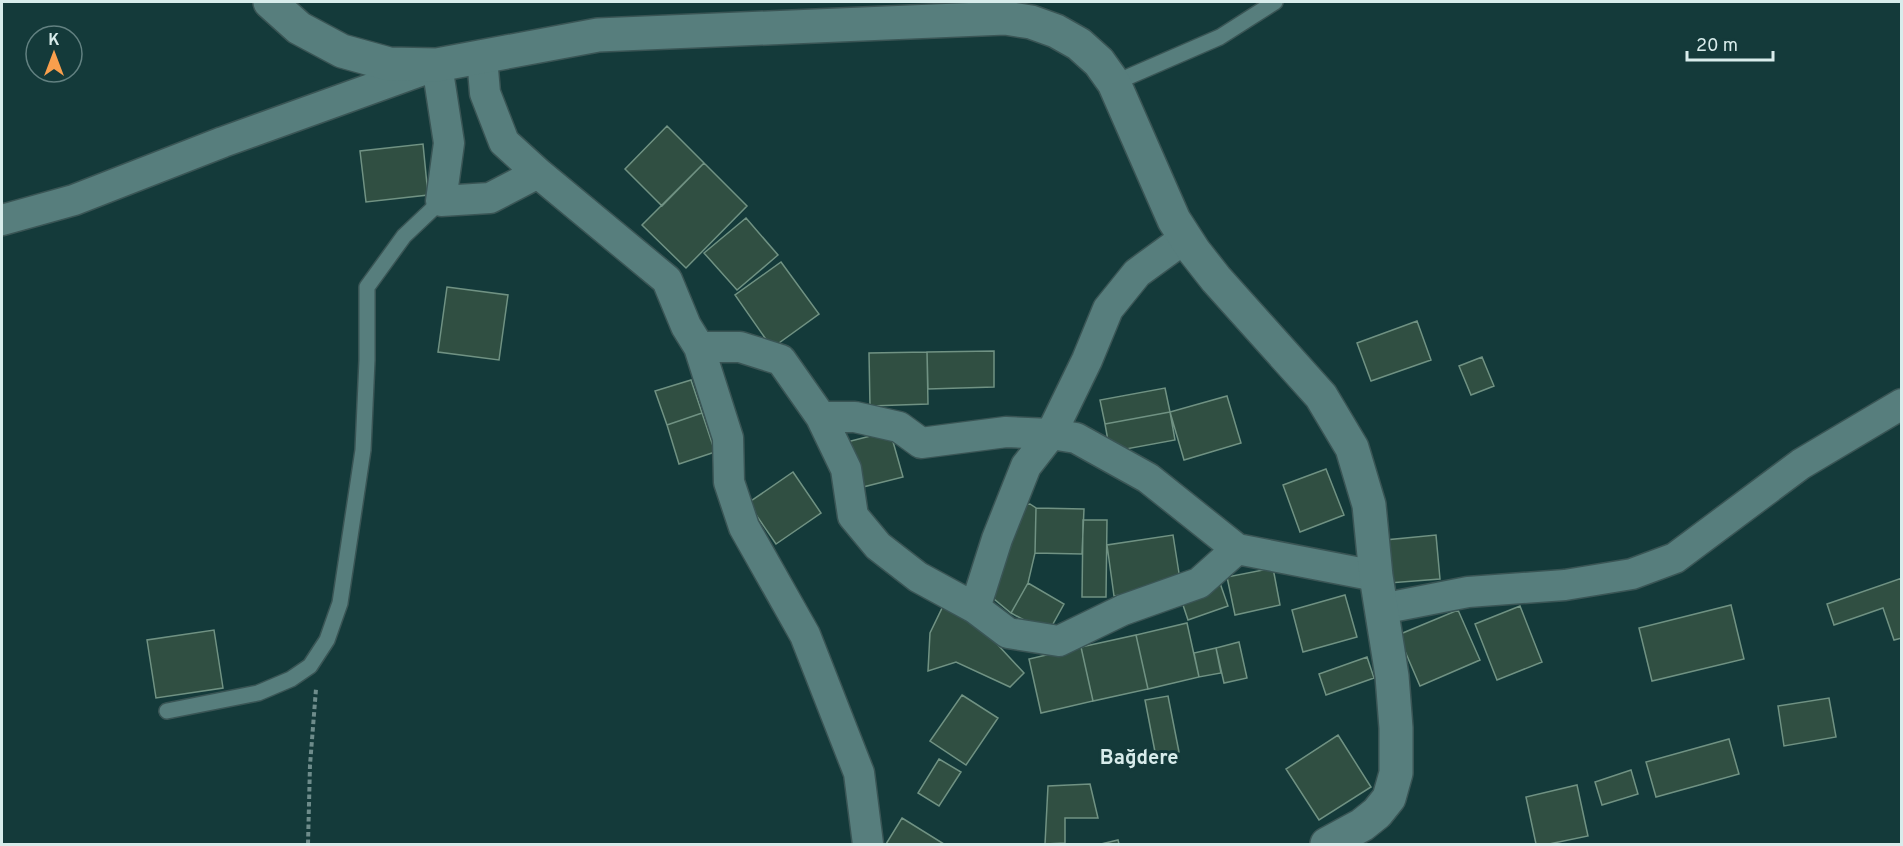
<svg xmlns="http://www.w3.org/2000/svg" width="1903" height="846" font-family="Overpass,sans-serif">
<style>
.building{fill:#304f42;stroke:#709283;stroke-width:1.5}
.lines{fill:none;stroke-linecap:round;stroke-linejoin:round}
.service-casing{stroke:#3a5555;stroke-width:18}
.minor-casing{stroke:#3a5555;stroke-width:33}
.tertiary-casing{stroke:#3a5555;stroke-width:36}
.path{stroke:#6e8c8b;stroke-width:4;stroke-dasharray:4.5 3;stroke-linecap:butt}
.service{stroke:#577e7d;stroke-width:15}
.minor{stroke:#577e7d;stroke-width:30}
.tertiary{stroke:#577e7d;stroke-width:33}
.labels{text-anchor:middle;stroke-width:6;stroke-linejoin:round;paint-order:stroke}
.quarter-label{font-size:20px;font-weight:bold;fill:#d8eceb;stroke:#143a3a}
</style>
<rect width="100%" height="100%" fill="#143a3a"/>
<path class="building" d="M667 126 704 163 662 206 625 169Z
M423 144 428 195 366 202 360 151Z
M704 163 747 206 686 268 642 225Z
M746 218 778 255 737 290 704 253Z
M781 262 819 314 772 348 735 295Z
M447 287 508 295 499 360 438 352Z
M1417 321 1431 360 1371 381 1357 343Z
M994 351V387L928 389 927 352Z
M927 352 928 404 870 406 869 353Z
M1482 357 1494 386 1471 395 1459 366Z
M691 380 702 413 667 425 655 391Z
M1165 388 1170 412 1105 424 1100 400Z
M1227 396 1241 443 1184 460 1170 412Z
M1170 412 1175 440 1110 452 1105 424Z
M702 413 715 452 679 464 667 425Z
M890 431 903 477 855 489 843 443Z
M1326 469 1344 515 1300 532 1283 485Z
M793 472 821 513 776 544 748 503Z
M1030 504 1036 508 1035 553 1028 583 1011 613 988 594 1023 505Z
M1036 508 1084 509 1082 554 1035 553Z
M1083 520H1107L1106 597H1082Z
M1173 535 1181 586 1114 596 1107 545Z
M1436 535 1440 579 1389 583 1385 540Z
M1273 568 1280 605 1235 615 1227 577Z
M1902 578V638L1894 640 1883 608 1834 625 1827 604Z
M1028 583 1064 604 1048 633 1011 613Z
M1220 583 1228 606 1188 620 1180 596Z
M1345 595 1357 637 1303 652 1292 610Z
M945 602 985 631 1024 673 1010 687 956 662 928 671 930 633Z
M1731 605 1744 659 1652 681 1639 628Z
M1520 606 1542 662 1497 680 1475 624Z
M1458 610 1480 660 1420 686 1398 635Z
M1187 623 1199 677 1148 689 1136 635Z
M214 630 223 688 156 698 147 640Z
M1136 635 1148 689 1093 701 1081 647Z
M1239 642 1247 678 1224 683 1216 648Z
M1081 647 1093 701 1041 713 1029 659Z
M1216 648 1221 673 1199 677 1194 653Z
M1367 657 1374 678 1326 695 1319 674Z
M962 695 998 718 966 765 930 741Z
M1168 696 1179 752 1156 757 1145 700Z
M1829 698 1836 737 1784 746 1778 706Z
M1338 735 1371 787 1319 820 1286 769Z
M1729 739 1739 774 1656 797 1646 762Z
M939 759 961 772 939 806 918 793Z
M1631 770 1638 794 1602 805 1595 782Z
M1090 784 1098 818H1065V843L1045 844 1048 786Z
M1577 785 1588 836 1549 844H1536L1526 797Z
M902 818 944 844H886Z
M1118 840 1119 844H1101Z"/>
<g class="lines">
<g class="service-casing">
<path id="service" d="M1114 83 1220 37 1275 2
M167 711 258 693 291 679 310 666 327 640 340 603 363 450 367 360V287L404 236 441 201"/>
</g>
<g class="minor-casing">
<path id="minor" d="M482 57 485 93 504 142 538 173 667 280 686 326 699 347H740L781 360 821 417 846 469 853 516 878 546 918 577 975 608
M2 220 74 200 223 142 437 65 449 143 441 201 490 198 538 173
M1185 238 1137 273 1108 309 1087 360 1051 434 1026 466 997 539 975 608 1008 633 1059 641 1123 610 1199 583 1237 549
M699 347 728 438 729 482 744 527 805 635 859 773 868 844
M821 417H855L899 427 921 443 1006 432 1051 434 1076 438 1148 478 1237 549 1376 576
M1381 609 1468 592 1565 585 1632 574 1675 558 1801 464 1902 404"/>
</g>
<g class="tertiary-casing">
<path id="tertiary" d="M270 2 299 28 342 51 389 64 437 65 598 35 1005 18 1031 22 1056 31 1079 44 1099 62 1114 83 1174 220 1194 251 1216 279 1321 396 1352 448 1369 505 1376 576 1392 676 1396 728V773L1389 798 1377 813 1362 825 1327 844"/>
</g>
<path class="path" d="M308 844 310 765 316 689"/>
<use href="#service" class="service"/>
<use href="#minor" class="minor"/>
<use href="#tertiary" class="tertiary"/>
</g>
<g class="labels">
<g class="quarter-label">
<text x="1139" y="764">Bağdere</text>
</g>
</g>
<rect width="1903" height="846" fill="none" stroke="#d8eceb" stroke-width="6"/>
<g transform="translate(54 54)"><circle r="28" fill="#143a3a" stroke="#628181" stroke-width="1.5"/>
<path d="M0-4.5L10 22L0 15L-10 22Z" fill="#f99f4d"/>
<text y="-9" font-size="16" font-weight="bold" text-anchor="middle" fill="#d8eceb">K</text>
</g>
<path d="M1687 51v9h86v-9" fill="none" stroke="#d8eceb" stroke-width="3"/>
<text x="1696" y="51" font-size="18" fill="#d8eceb" stroke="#143a3a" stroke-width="4.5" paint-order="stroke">20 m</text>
</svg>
